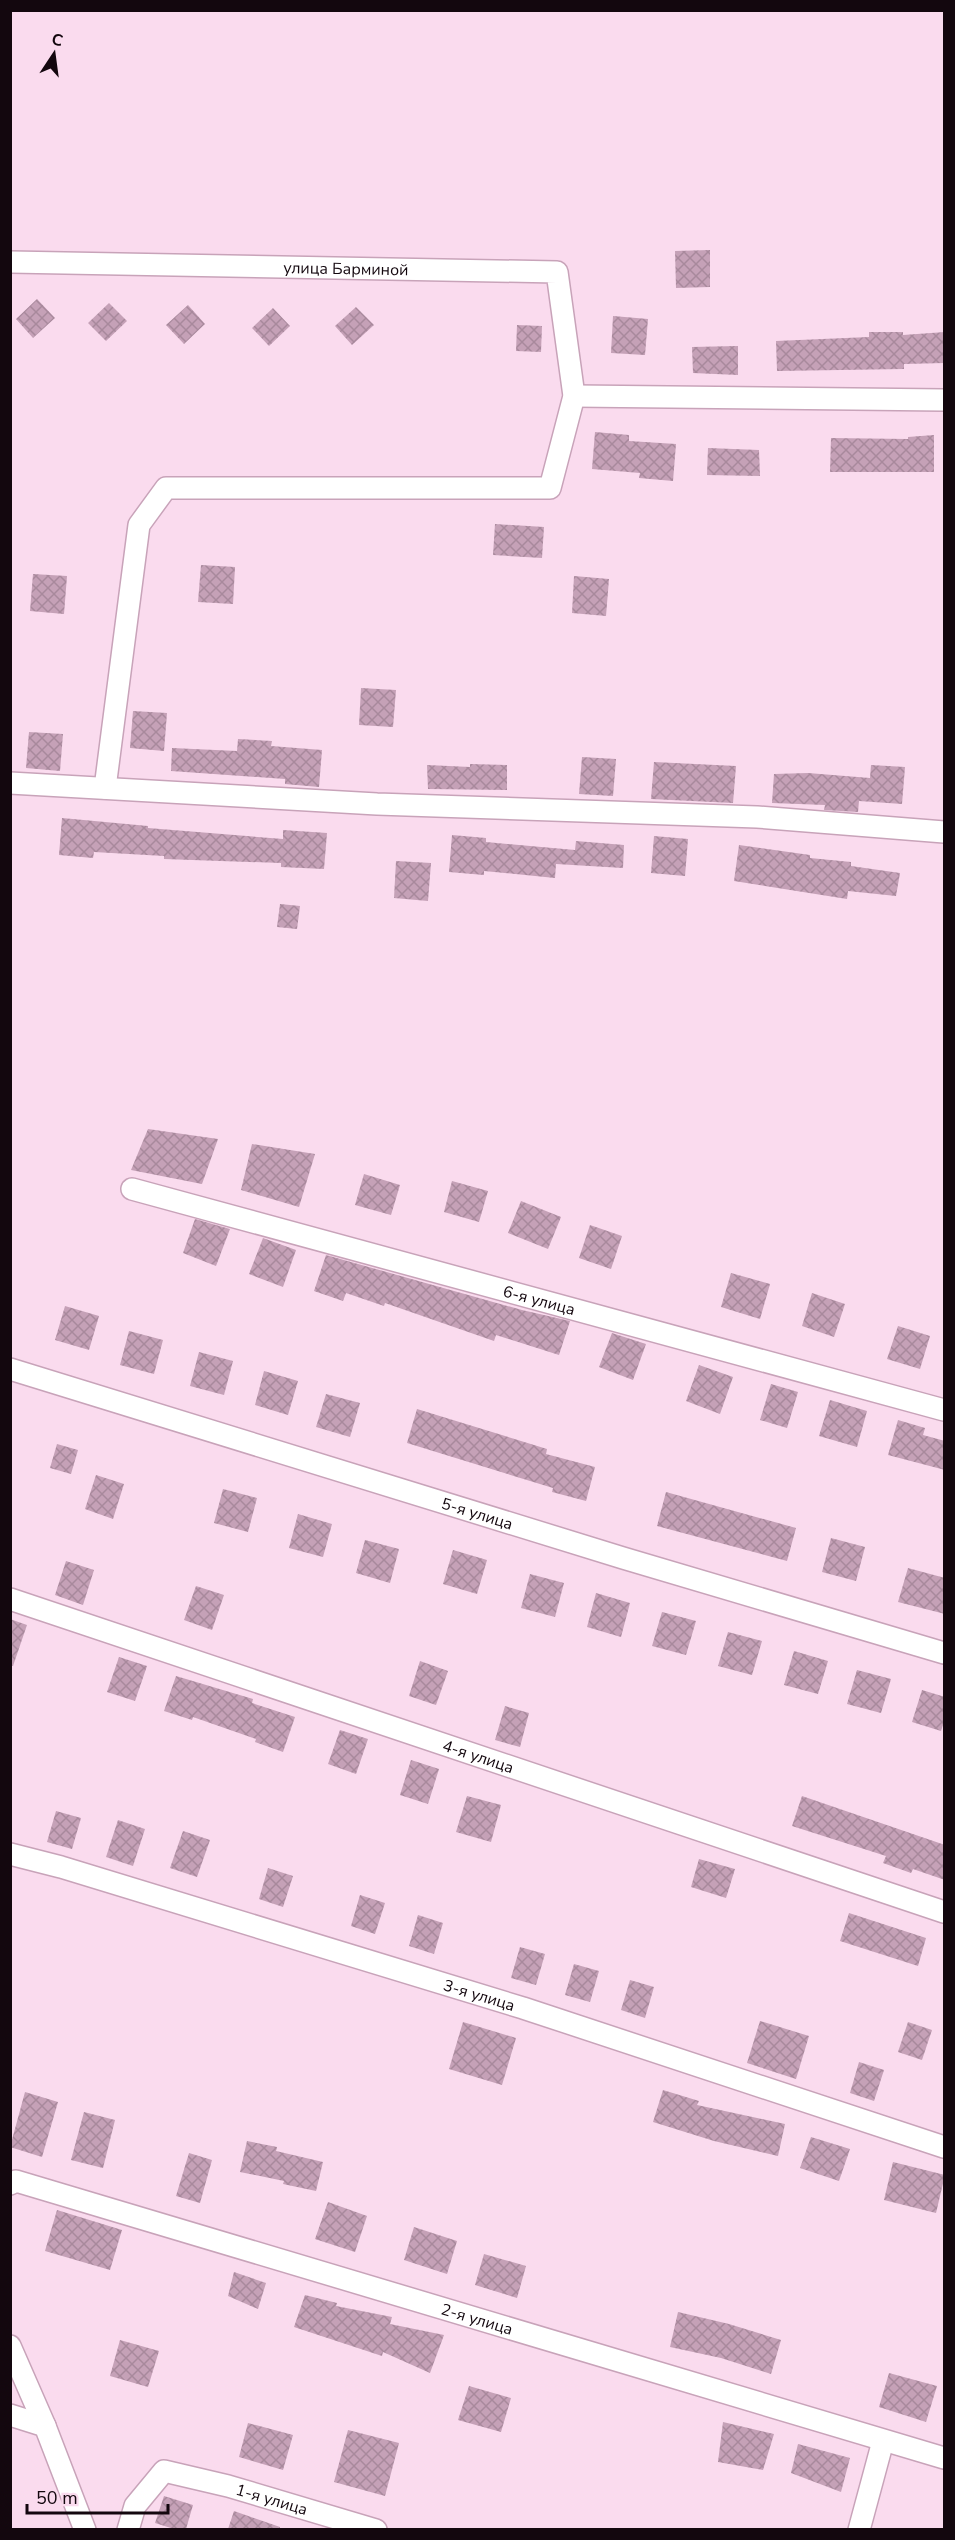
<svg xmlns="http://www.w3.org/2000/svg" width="955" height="2540" font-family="'Nunito Sans',sans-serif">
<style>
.building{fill:url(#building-cross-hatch)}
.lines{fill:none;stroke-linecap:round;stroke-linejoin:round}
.minor-casing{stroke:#c8a3b9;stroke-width:24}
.minor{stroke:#fff;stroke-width:21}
.labels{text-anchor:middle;stroke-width:4.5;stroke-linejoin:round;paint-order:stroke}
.street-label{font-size:16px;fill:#13070e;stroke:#fadbee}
</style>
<defs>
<pattern id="building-cross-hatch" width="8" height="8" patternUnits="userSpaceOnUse" patternTransform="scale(1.5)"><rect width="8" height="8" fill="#c5a1b7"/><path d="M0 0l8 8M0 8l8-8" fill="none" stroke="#a8899c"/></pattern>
</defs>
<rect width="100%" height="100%" fill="#fadbee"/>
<path class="building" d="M710 250V287L676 288 675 251Z
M37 299 55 318 33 338 16 319Z
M109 303 127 321 106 341 88 323Z
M188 305 205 324 184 344 166 325Z
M356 307 374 325 352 345 335 326Z
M273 308 290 326 269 346 252 328Z
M613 316 648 319 645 355 611 353Z
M517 325 542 326 541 352 516 351Z
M869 332H903V335L945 332V363L904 364V369L777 371 776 341 869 337Z
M738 346V375L693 373 692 347Z
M595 432 629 435V441L676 444 673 481 639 478 640 473 592 469Z
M934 435V472H830L831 438 908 439V437Z
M708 448 759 450 760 476 707 475Z
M495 524 544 527 542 558 493 555Z
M201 565 235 567 233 604 198 602Z
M33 574 67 576 64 614 30 611Z
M574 576 609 579 606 616 572 613Z
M361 688 396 690 393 727 359 725Z
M133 711 167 713 164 751 130 748Z
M29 732 63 734 60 771 26 768Z
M238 739 272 741 271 746 322 750 319 787 285 784V779L171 771 172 748 237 751Z
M582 757 616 759 613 796 579 794Z
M654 762 736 766 733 803 651 799Z
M470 764 507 765V790L428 789 427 765 470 767Z
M871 765 905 767 902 804 859 801 858 812 824 810 825 805 772 803 774 774 808 773 870 778Z
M62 818 148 826V828L283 839V830L327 833 324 869 281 867V863L164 859V856L94 852 93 858 59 855Z
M452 835 486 838V842L575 850 576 841 624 845 623 868 556 864 555 878 484 871V875L449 872Z
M654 836 688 839 685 876 651 873Z
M739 845 810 855V858L851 862V866L900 873 896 896 848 891 847 899 734 881Z
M396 861 431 863 428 901 394 898Z
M280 904 300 906 297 929 277 927Z
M148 1129 218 1139 202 1184 131 1170Z
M252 1144 315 1154 299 1207 241 1190Z
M364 1174 400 1185 391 1215 355 1205Z
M452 1181 488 1191 479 1222 444 1212Z
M521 1201 561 1217 548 1249 508 1233Z
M195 1219 230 1229 216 1266 183 1253Z
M590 1225 622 1236 611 1269 579 1258Z
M263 1238 296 1250 283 1287 249 1274Z
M326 1255 522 1310 570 1321 559 1355 496 1335 494 1341 385 1303 384 1306 346 1293 343 1301 314 1291Z
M731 1273 770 1284 760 1319 721 1307Z
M812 1293 845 1304 834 1337 802 1326Z
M65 1306 99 1316 89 1350 55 1340Z
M898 1326 930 1336 920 1369 887 1359Z
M129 1331 163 1340 154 1374 120 1365Z
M612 1333 646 1344 633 1380 599 1367Z
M199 1352 233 1361 224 1395 190 1386Z
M699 1365 733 1377 720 1414 686 1401Z
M264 1371 298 1381 288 1415 255 1405Z
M771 1384 798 1392 787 1428 760 1420Z
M326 1394 360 1403 350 1437 316 1427Z
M830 1400 867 1411 857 1447 819 1436Z
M417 1409 547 1449 546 1454 595 1467 586 1501 552 1492 553 1488 407 1443Z
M898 1420 925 1428 923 1435 945 1441V1470L888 1455Z
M57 1444 78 1450 71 1474 50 1468Z
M96 1475 124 1484 113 1519 85 1509Z
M223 1489 257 1498 248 1532 214 1523Z
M666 1492 796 1528 787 1561 657 1526Z
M298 1514 332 1524 323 1557 289 1548Z
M831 1538 865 1547 856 1581 822 1572Z
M365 1540 399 1549 390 1583 356 1573Z
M453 1550 487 1560 477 1594 443 1584Z
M66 1561 94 1570 83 1605 55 1595Z
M908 1568 945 1578V1614L898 1602Z
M530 1574 564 1583 555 1617 521 1608Z
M196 1586 224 1595 212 1630 184 1620Z
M596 1593 630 1603 621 1637 587 1627Z
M662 1612 696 1621 686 1655 652 1646Z
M10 1619 27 1625 13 1666H10Z
M728 1632 762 1641 752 1675 718 1666Z
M794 1651 828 1661 818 1694 784 1685Z
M119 1657 147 1666 135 1701 107 1692Z
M420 1661 448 1671 436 1705 409 1696Z
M857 1670 891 1679 881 1713 847 1704Z
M176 1676 253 1699 252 1703 295 1717 283 1752 255 1742 256 1739 193 1717 192 1720 164 1711Z
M922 1690 945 1697V1719L941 1731 912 1722Z
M505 1706 529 1713 520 1747 495 1740Z
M340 1730 368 1739 356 1774 328 1764Z
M411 1760 439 1769 428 1804 400 1795Z
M467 1796 501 1805 491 1842 456 1832Z
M802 1796 945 1845V1880L913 1869 911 1873 883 1863 886 1856 792 1826Z
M56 1811 81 1818 72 1849 47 1842Z
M118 1820 145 1829 133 1866 106 1857Z
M183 1831 210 1840 197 1877 170 1868Z
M699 1859 735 1869 726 1898 691 1887Z
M268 1868 293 1876 283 1907 259 1899Z
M360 1895 385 1903 375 1934 351 1926Z
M849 1913 926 1938 918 1966 840 1941Z
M418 1915 443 1923 434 1954 409 1946Z
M520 1947 545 1954 536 1985 511 1978Z
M574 1964 599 1971 590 2002 565 1995Z
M630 1980 654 1987 645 2018 621 2010Z
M760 2021 809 2036 796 2079 747 2063Z
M463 2022 516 2038 502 2085 449 2069Z
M908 2022 932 2030 922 2060 898 2052Z
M859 2062 884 2070 874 2101 850 2093Z
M663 2090 699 2101 697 2105 785 2124 778 2156 714 2141 653 2122Z
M25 2092 58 2102 42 2157 10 2147Z
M84 2112 115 2120 103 2168 71 2160Z
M811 2137 850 2149 839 2181 800 2168Z
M247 2141 277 2147 276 2151 323 2162 316 2191 283 2184 284 2181 240 2172Z
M189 2153 212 2160 200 2203 176 2196Z
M893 2162 945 2175 936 2213 884 2200Z
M328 2202 367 2216 355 2252 315 2239Z
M57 2210 122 2230 110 2270 45 2251Z
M414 2227 457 2241 447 2274 404 2260Z
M484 2254 526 2266 517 2298 475 2285Z
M234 2272 266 2283 258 2309 228 2296Z
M305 2295 337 2303 336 2306 392 2317 390 2324 444 2335 430 2373 383 2352 382 2356 294 2327Z
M678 2312 729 2324 781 2340 771 2374 721 2358 670 2347Z
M120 2340 159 2351 148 2387 110 2376Z
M889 2373 937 2386 926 2422 879 2407Z
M469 2386 511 2398 501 2432 458 2420Z
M723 2422 774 2434 763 2470 718 2462Z
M248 2423 293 2435 283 2470 239 2457Z
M348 2430 399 2443 385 2496 334 2482Z
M798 2444 850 2458 841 2492 791 2473Z
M164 2496 193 2505 186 2529H174L155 2523Z
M234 2511 280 2527V2529H228Z"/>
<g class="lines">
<g class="minor-casing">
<g id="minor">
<path id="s1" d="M10 262 557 272 574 396 550 488H166L139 525 105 788"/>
<path d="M574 396 944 400"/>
<path d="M10 783 377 804 757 817 944 832"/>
<path id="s2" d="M132 1189 944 1410"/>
<path id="s3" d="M10 1369 623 1558 944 1653"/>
<path id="s4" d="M10 1599 944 1912"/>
<path id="s5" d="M10 1854 61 1867 523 2008 944 2147"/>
<path id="s6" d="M10 2184 16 2181 944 2458"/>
<path d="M10 2346 45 2426"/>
<path d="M10 2415 45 2426 85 2530"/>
<path id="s7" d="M128 2530 135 2506 164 2471 228 2486 376 2530"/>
<path d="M859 2530 883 2441"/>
</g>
</g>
<use href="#minor" class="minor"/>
</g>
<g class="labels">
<g class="street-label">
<text dy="6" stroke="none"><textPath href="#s1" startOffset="336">улица Барминой</textPath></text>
<text dy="6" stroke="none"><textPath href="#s2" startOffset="422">6-я улица</textPath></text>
<text dy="6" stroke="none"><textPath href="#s3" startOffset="489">5-я улица</textPath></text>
<text dy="6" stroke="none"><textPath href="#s4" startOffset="494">4-я улица</textPath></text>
<text dy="6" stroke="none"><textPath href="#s5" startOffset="490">3-я улица</textPath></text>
<text dy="6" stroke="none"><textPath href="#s6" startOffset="488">2-я улица</textPath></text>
<text dy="6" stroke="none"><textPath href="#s7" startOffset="182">1-я улица</textPath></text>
</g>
</g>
<rect width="955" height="2540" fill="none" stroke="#13070e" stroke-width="24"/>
<g transform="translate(54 54) rotate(13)" stroke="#fadbee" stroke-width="4.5" paint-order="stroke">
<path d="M0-4.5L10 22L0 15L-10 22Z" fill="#13070e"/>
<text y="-9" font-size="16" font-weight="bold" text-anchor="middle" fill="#13070e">С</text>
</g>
<path d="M27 2504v9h141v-9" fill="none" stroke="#13070e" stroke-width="3"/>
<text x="36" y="2504" font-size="18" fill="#13070e" stroke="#fadbee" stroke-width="4.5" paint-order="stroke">50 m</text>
</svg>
